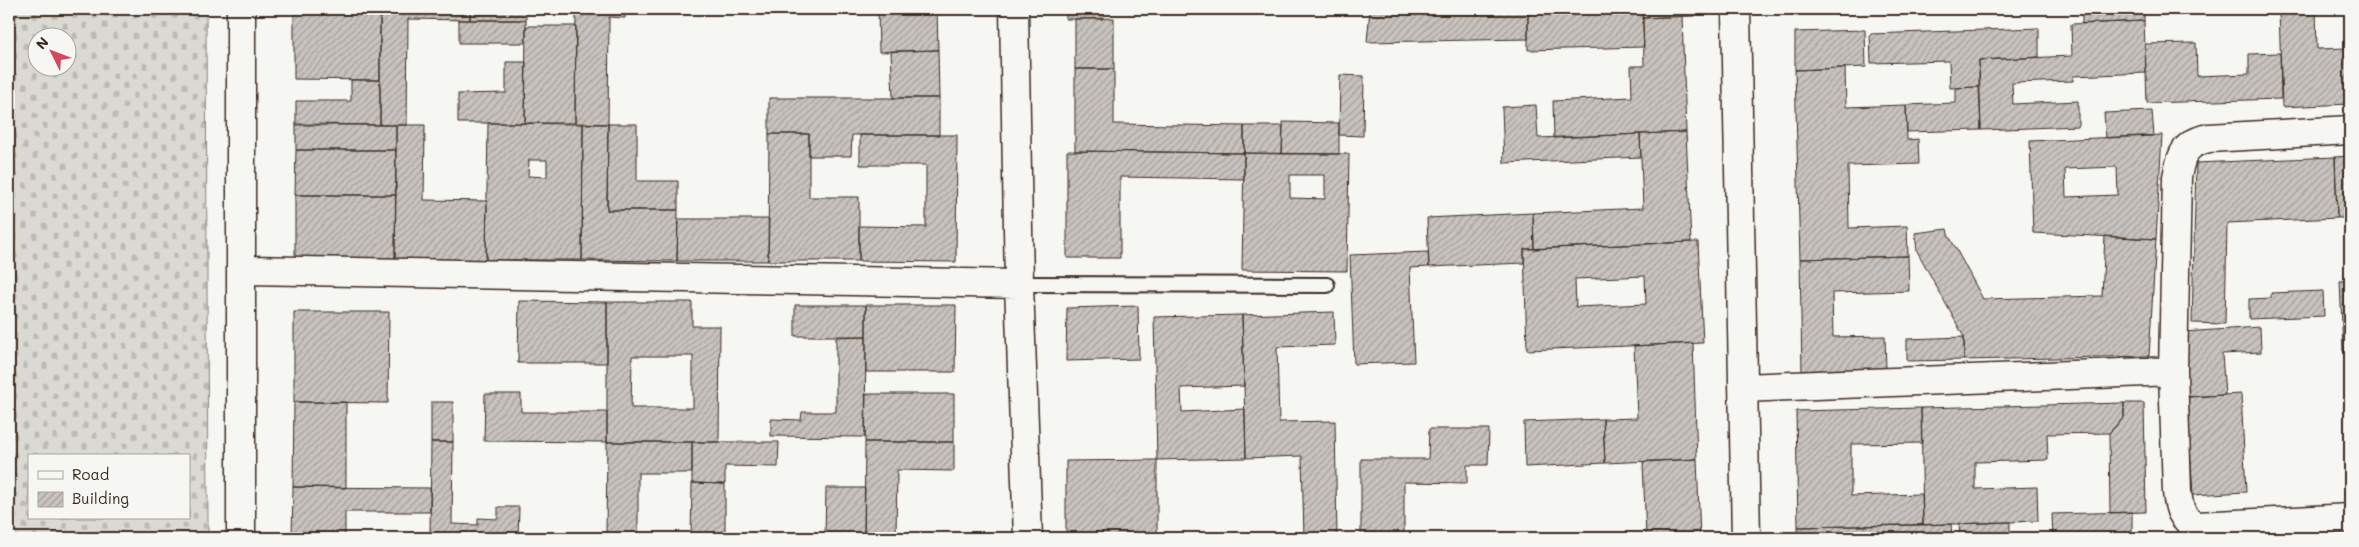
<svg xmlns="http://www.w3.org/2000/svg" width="2359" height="547" font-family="Mali,sans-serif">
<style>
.cemetery{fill:url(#cemetery-stones);stroke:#8a8278;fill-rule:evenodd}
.building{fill:url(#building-hatch);stroke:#3b2a1e;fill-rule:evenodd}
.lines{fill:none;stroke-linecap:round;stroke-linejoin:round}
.service-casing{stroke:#3b2a1e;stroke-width:18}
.minor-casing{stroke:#3b2a1e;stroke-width:31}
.service{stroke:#f6f6f2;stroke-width:14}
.minor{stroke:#f6f6f2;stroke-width:28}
</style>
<defs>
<pattern id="cemetery-stones" width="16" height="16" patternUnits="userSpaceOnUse" patternTransform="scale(1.25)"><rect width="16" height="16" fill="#dad9d3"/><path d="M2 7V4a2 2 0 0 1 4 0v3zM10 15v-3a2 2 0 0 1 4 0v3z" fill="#bcbab5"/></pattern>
<pattern id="building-hatch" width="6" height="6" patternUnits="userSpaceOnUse" patternTransform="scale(1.25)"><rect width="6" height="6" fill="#c8c3be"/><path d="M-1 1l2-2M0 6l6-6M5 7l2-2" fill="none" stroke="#a49f9a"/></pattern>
</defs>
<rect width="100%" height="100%" fill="#f6f6f2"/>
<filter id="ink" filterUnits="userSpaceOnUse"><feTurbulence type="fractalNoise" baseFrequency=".02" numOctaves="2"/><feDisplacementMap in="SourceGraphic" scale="10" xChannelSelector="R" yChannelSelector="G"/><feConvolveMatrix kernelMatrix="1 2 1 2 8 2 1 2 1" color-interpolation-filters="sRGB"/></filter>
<g filter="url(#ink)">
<path class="cemetery" d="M9 9H206L208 538H9ZM38 38H68V68H38ZM29 456H189V518H29Z"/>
<path class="building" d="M294 9H380V80L294 79Z
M380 9H470V20L408 19 407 125H380Z
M470 9H526V20H470Z
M576 9H625V18L609 17 608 124 575 123Z
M878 9H937L938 50 879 52Z
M1066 9H1103V19H1066Z
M1187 9H1204V13H1187Z
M1370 9H1528V39L1367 42Z
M1528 9H1642L1644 47 1528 50Z
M1642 9H1694L1695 16 1643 18Z
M1794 9H1828V13H1794Z
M2082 9H2144V21L2082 24Z
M2279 9H2316L2317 49 2348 48 2350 104 2282 107Z
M1682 16 1686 132 1554 138 1553 101 1632 97 1631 66H1644L1643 18Z
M1114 18V69H1075V19Z
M459 20H526V43H459Z
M2144 21 2146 73 2073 76V81L2012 83 2013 104 2078 101V126L1981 130 1979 60 2072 56 2071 24Z
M526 26H576L575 123H525Z
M2039 28V57L1979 60V87L1950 88 1949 61 1871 63 1870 34Z
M1865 30 1866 67 1795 70V32Z
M2348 40H2350V104Z
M2196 43 2197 76 2249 74V54L2280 53 2281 99 2147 103 2145 44Z
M938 50 939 98H893L891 51Z
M506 62H526L525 123H458V94L506 93Z
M1845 68 1846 107 1906 105 1907 140 1918 139 1919 164 1848 166 1849 228 1907 226 1908 256 1800 259 1795 70Z
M1075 69H1114V124L1244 126V153L1075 151Z
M1340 75 1364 76 1363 136 1339 135Z
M351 80H380V125H296V101H351Z
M1979 87 1981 130 1907 132 1906 105 1956 103V88Z
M769 98H939V135H852L851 156H809V134H769Z
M1536 105 1538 138 1640 134 1641 157 1504 163 1502 107Z
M2152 111 2154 136 2106 138 2104 113Z
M1283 122 1339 123V154H1282Z
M488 123 583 124 582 260H486ZM529 160H547V177L528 176Z
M296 124 396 125V150H296Z
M583 124H608L607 210H678L677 261 582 260Z
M608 124H637V181H678V210H607Z
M396 125H425L424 200 487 201 486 260 395 259Z
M1244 126H1283L1282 154 1244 153Z
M1686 132 1691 242 1534 249 1533 213 1643 208 1640 134Z
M769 134H809V197H859V261H768Z
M860 135H957L956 262 859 261V226L926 227V165H860Z
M2162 135 2156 239 2033 233 2030 141ZM2117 167 2118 195 2066 197 2065 169Z
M296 150H396V195H295Z
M1067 151 1244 153V179L1120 177V258H1067Z
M1244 153 1349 154 1347 271 1242 270ZM1290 175H1325V199L1290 198Z
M2350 156V218H2337L2335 157Z
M2335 157 2337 218 2227 223 2225 324 2192 323 2196 163Z
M295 195H396L395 259H295Z
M1533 213 1534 249H1524V263L1429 267 1427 218Z
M678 219H769L768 261H677Z
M1947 229 1948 234 1983 299 2102 296 2105 236 2156 239 2149 356 1964 360V337L1917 251 1915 233Z
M1691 242H1698L1703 343 1527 350 1524 249ZM1645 276 1646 304 1576 307 1575 279Z
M1428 252 1429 267 1410 268 1414 362 1354 364 1350 255Z
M1908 256 1909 291 1832 293 1833 337 1885 336 1886 370 1802 373 1800 259Z
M2350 280V325L2342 326 2340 281Z
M2323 291 2324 316 2249 319V299L2271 298V293Z
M519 301 607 302V363H518Z
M607 302H692V326H720L719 442H607ZM632 356H693V408H631Z
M795 305H866V336H795Z
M866 305H956L955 372H866Z
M1138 306 1139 359 1066 361 1067 308Z
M294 312H389L388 403 294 402Z
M1334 312 1335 345 1277 347 1279 422 1335 421 1337 538H1304L1302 456 1246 458 1242 315Z
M1242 315 1244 386 1181 388 1182 412 1245 409 1246 458 1157 460 1154 317Z
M2350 325V351H2343L2342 326Z
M2260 327 2261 352 2222 354 2225 395 2187 397 2183 332Z
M866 336 865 437 771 436V419L801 420 802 412H836V337Z
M1964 337V360L1907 361V339Z
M1693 343 1697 459 1605 463 1603 419 1637 418 1634 346Z
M485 394H521V412H607V442L484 441Z
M866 394H954V442H865Z
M2241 394 2246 492 2193 495 2187 397Z
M294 402H346V488L293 487Z
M431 402H453V442H431Z
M2124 403H2144L2146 512 2110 513 2109 433 2124 417Z
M2124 403V417L2109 433 2047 434 2048 460 1975 462V489L2037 487 2038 521 1923 525 1921 408Z
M1921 408 1922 443 1851 444V496L1922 494 1923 525 1798 527 1796 411Z
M1603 419 1605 463 1525 467 1524 422Z
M1429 429H1489L1488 465H1467V483L1404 482V538H1361V459H1428Z
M2347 437H2350V482H2349Z
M431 442H453L452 524 478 525V518L498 519V507H519L518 538H430Z
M607 442H692V473H638V538H606Z
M692 442H779L778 467 725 466V484L692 483Z
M865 442H954V471L897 470 896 538H864Z
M1697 459 1700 538H1611L1646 537 1643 462Z
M1157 460V538H1066V461Z
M692 483 725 484V538H691Z
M293 487 430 488V512H345V538H292Z
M826 488H865L864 538H779V534L825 535Z
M2132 512V538H2053L2052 514Z
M2010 522V538H1960L1959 524Z
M1951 524 1952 538H1798V527Z
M518 532H546V538H518Z"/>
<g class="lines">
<g class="service-casing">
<path id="service" d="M1019 284 1327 285"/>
</g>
<g class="minor-casing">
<path id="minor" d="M1014 9 1019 284 1028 538
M1736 9 1746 538
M2350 130 2209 138C2185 143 2181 154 2177 177L2173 371 2177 492C2179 508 2181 519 2197 526L2350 518
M242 270 1019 284
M1743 388 2173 371
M241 538V9"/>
</g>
<use href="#service" class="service"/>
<use href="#minor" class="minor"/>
</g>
</g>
<rect width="2359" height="547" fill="none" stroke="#f6f6f2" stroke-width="30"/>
<rect x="15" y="15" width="2329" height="517" fill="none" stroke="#3b2a1e" stroke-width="2" filter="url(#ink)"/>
<rect x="28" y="454" width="162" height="65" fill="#f6f6f2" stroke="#aba49d"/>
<rect x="38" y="471" width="25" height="8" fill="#f6f6f2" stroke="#aba49d"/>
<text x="72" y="480" font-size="15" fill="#3b2a1e">Road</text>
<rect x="38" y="492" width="25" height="15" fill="url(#building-hatch)" stroke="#aba49d"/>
<text x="72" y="504" font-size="15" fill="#3b2a1e">Building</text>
<g transform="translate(52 52) rotate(312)"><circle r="24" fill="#f6f6f2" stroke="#aba49d"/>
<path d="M0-4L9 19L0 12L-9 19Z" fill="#d1495b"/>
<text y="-8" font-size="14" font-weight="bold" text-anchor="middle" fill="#3b2a1e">N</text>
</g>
</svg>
